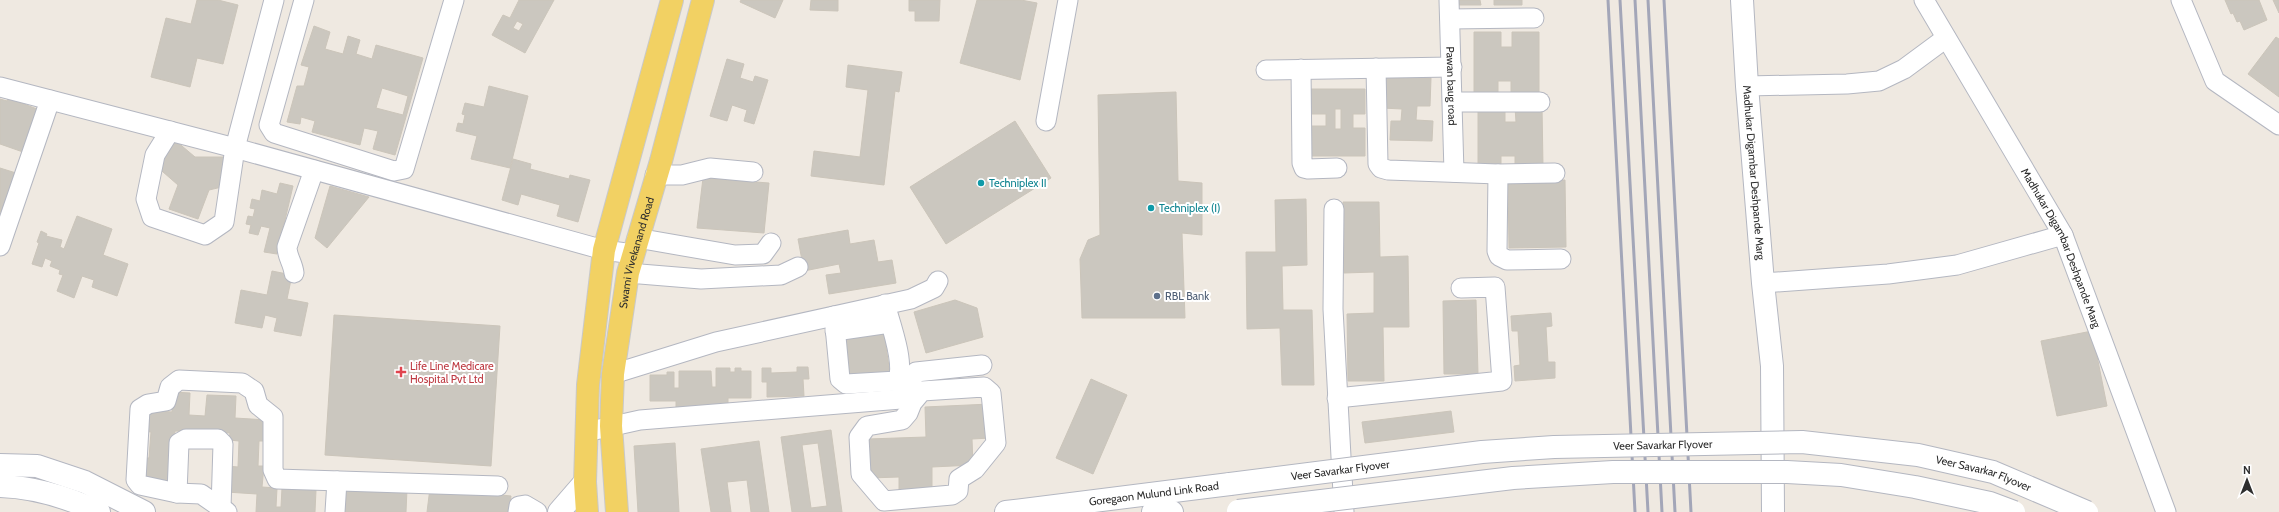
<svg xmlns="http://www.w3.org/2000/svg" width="2279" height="512" font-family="Cabin,sans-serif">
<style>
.building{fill:#cbc7bf;stroke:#cbc5ba;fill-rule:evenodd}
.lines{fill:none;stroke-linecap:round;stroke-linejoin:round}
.street-casing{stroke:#b4b7c1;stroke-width:21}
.secondary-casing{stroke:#b4b7c1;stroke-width:24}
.primary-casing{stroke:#c9c9c9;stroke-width:24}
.street{stroke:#fff;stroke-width:19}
.secondary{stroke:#fff;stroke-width:22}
.primary{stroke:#f2d163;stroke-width:22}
.rail{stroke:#a3a6b8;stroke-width:3}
.secondary-bridge-casing{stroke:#b4b7c1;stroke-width:24;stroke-linecap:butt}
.secondary-bridge{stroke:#fff;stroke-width:22}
.culture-dot{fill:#0f9aa8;stroke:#fff;stroke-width:1.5}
.service-dot{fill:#5c6f8a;stroke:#fff;stroke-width:1.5}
.health-dot{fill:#e0444e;stroke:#fff;stroke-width:1.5}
.labels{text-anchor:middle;stroke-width:4;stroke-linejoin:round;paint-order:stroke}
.street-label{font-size:11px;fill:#2e2e2e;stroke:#fff}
.culture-label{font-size:11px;fill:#0d838f;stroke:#fff;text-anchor:start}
.service-label{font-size:11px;fill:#4e5e75;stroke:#fff;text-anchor:start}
.health-label{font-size:11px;fill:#be3a42;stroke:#fff;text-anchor:start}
</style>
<rect width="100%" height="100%" fill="#efe9e1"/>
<path class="building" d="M197 0H218L238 5 223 64 197 58 190 87 151 77 166 18 191 24Z
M519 0H554L525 53 492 35 503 15 510 18ZM517 21 523 24 519 31 513 28Z
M741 0H783L775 18 740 2Z
M811 0H838V11L810 10Z
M909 0H940L939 21H915V11H909Z
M977 0H1021L1037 3 1020 80 960 63Z
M1457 0H1480L1481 5H1457Z
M1494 0H1522V5H1494Z
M2225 0H2259L2267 20 2244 30 2240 21 2237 22 2233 13 2231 14Z
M2273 0H2279V13Z
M314 26 330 32 325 49 343 54 348 36 360 40 356 54 372 59 376 45 423 58 395 155 373 149 378 131 364 128 360 145 312 132 315 121 301 117 300 124 287 122 297 86H304L309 67 301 65ZM382 88 408 96 403 115 376 108Z
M1474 32H1501V47H1512V32H1539V92H1511V81H1498V92H1474Z
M2276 37 2279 39V97L2248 74Z
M727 59 744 64 740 78 753 82 755 76 768 80 754 124 744 121 747 110 732 105 727 121 710 116Z
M848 65 902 72 899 92 895 91 884 185 811 176 814 151 860 157 868 90 846 87Z
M1383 76 1431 78 1430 106H1417L1416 120 1433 121 1432 141 1390 140 1391 121H1401L1402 109 1382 108Z
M489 86 528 96 510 168 471 159 477 136 456 131 458 123 463 124 465 115 462 114 465 103 484 107Z
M1311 89H1365V114H1353V128H1365V156H1311V126H1326V114H1311ZM1335 109H1341V129H1335Z
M1176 92 1178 181 1202 183V235L1182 233 1185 318H1082L1080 259 1088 240 1100 235 1098 95Z
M8 98 37 109 23 152 0 144V99L7 101Z
M1478 107H1505V122H1516L1515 107H1542L1543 167H1515V156H1501V167H1478Z
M1015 121 1051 178 946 244 910 187Z
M176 141 195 157H226V186L209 190 198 219 169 209 178 185 155 165Z
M513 159 531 164 530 169 569 179 570 175 590 180 578 222 557 216 560 205 521 194 518 205 502 200Z
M0 168 16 173 3 213 0 212Z
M703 178 769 183 764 233 697 228Z
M1565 180 1566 247 1509 248 1508 181Z
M280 183 293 186 277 254 264 252 270 228 261 226 258 235 249 233 251 225 246 224 248 216 253 217 255 209 250 208 252 199 260 201 262 190 277 194Z
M330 186 369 197 327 248 315 238Z
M1306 199 1307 265 1282 266 1283 310H1312L1314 385H1282L1280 328 1247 329 1246 252H1276L1275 200Z
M1343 202H1379L1380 257 1408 256 1409 327H1383L1384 381H1348L1347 314 1374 313V272L1344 273Z
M77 216 112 229 103 255 128 264 117 296 92 287 94 280 82 276 74 298 57 291 63 275 59 274 60 270 50 266 52 261 45 258 42 267 32 264 39 243 37 242 41 231 47 234 46 236 62 240 60 247 64 249Z
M848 230 850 244 874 240 878 262 892 260 896 283 829 294 826 275 841 273 839 264 804 271 798 239Z
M272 271 292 275 287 299 308 303 301 336 274 331 277 318 265 315 262 328 235 323 241 290 267 295Z
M955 300 977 308 983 337 926 353 914 312Z
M1476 300 1478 374H1444L1443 301Z
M1551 313 1552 326 1546 327 1548 362H1555V378L1515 381 1514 366 1520 365 1518 331H1512L1511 316Z
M334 315 500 326 491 466 325 455Z
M888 329 893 346 886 347 890 373 849 378 841 335Z
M2092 331 2107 406 2057 416 2041 341Z
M797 367H808L809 379H803L804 396 767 397V382H762V368H771V373L797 372Z
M716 368H730V372H735V368H741V371H751V398H728V405H701V408H676V401H650V375H667V372H674V388H679V371H711L712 387H716Z
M1091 379 1127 395 1093 474 1056 458Z
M173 392 190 393 189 415 205 416 207 395 236 396 235 418 267 420 265 441H259L258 466H264L262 487 277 488 276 507H281L282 488 316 490 315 512H256L257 494 226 492 227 466 238 467 239 441 229 440 230 433 175 431 172 461 176 483 140 481 141 458H149L151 432 143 431 144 410 172 412Z
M990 404 991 438 972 439 973 465 932 467V490L899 493V477L869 478 868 439 926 437 925 407Z
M1451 411 1454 432 1365 443 1362 422Z
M831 430 842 512H792L781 437ZM818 443 827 506 811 508 802 445Z
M759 441 769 512H751L747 480 727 482 731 512H711L701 449Z
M675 443 679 512H638L634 446Z
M347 485 407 489 406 512H345Z
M430 488 511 496 509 512H427Z"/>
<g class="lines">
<g class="street-casing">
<g id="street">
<path d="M304 0 269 125 274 133 394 171 404 169 454 0"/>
<path id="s1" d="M1449 0 1454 172"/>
<path id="s2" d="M1924 0 2063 235 2166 512"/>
<path d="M2181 0 2215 81 2279 125"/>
<path d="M1450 19 1534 18"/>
<path d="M1376 68 1378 164 1381 168 1388 170 1498 174 1555 173"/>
<path d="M1301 69 1302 163 1304 168 1308 169 1337 168"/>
<path d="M1266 70 1452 67"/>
<path d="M1747 86 1847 84 1879 81 1904 69 1946 38"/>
<path d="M0 87 235 148 604 250 633 254"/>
<path d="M1453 102H1540"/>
<path d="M1046 121 1068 0"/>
<path d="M170 131 155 155 146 199 152 217 205 235 224 222 235 148 274 0"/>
<path d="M1498 174 1497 251 1499 256 1507 260 1561 259"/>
<path d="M655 175H682L710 168 753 172"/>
<path d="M1334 209 1333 309 1344 512"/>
<path d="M637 238 735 255 763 254 771 243"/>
<path d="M0 246 50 100"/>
<path d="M294 273C293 263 287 257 287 247L314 170"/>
<path d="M628 273 701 279 781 275 798 267"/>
<path d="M1763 283 1888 274 1957 265 2063 235"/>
<path d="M834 316 840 379 846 384 897 381C906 365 890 322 885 304"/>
<path d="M835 331 890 323"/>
<path d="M613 374 716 342 911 299 934 288 938 281"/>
<path d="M984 387 991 393 996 443 975 469 959 479 958 491 952 495 884 501 861 474 859 437 867 426 902 420 908 413 912 403 922 391Z"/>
<path d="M1337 398 1502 381 1495 287 1461 288"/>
<path d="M586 432 640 420 901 399 916 372 982 365"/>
<path d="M177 493 179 443 186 439H218L223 444 221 508"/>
<path d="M227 512 201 494 177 493 140 485 136 480 140 409 148 404 166 401 170 387 179 380 242 383 254 391 258 405 273 417V470L277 479 498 486"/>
<path d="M335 512 337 481"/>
<path d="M518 512 519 506 525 505 537 512"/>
</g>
</g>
<g class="secondary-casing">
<g id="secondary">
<path id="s3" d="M1742 0 1747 86 1763 283 1772 366 1773 512"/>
<path d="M0 465 37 466 85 482 144 512"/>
<path d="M0 486C35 487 67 497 99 512"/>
<path d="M559 512 585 482"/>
<path id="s4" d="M1006 512 1230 484"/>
<path d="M1153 512 1165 510 1172 512"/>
</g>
</g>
<g class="primary-casing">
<g id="primary">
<path d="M587 512 585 482 588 385 604 250 672 0"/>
<path id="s5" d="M617 512 611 426 613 374 628 273 661 161 703 0"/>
</g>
</g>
<use href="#street" class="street"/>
<use href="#secondary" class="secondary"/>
<use href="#primary" class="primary"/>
<path class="rail" d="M1608 0 1635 512
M1620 0 1648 512
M1635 0 1662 512
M1648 0 1675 512
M1664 0 1691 512"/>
<g class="secondary-bridge-casing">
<g id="secondary-bridge">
<path id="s6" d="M1230 484 1482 452 1554 447 1802 442 1918 455 1993 472 2087 512"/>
<path d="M1238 511 1513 478 1613 472H1787L1841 475 1915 487 1990 503 2014 512"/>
</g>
</g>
<use href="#secondary-bridge" class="secondary-bridge"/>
</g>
<g class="culture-dot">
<circle cx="981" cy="183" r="4"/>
<circle cx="1151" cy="208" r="4"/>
</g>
<circle class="service-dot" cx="1157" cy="296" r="4"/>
<path class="health-dot" d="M399 366h4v4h4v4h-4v4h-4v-4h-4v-4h4z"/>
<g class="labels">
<g class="street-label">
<text dy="4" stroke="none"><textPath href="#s1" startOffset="86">Pawan baug road</textPath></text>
<text dy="4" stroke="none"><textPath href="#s3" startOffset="173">Madhukar Digambar Deshpande Marg</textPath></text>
<text dy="4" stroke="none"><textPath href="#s2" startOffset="284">Madhukar Digambar Deshpande Marg</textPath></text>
<text dy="4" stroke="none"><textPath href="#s5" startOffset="262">Swami Vivekanand Road</textPath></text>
<text dy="4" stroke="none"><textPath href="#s6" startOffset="435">Veer Savarkar Flyover</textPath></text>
<text dy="4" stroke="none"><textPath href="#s6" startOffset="111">Veer Savarkar Flyover</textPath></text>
<text dy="4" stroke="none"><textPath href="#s6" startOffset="759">Veer Savarkar Flyover</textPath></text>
<text dy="4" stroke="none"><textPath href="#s4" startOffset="149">Goregaon Mulund Link Road</textPath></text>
</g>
<g class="culture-label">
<text x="989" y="187">Techniplex II</text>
<text x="1159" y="212">Techniplex (I)</text>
</g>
<g class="service-label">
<text x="1165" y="300">RBL Bank</text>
</g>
<g class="health-label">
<text x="410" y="370">Life Line Medicare<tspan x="410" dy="13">Hospital Pvt Ltd</tspan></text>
</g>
</g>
<g transform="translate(2247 480)" stroke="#ffffff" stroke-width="3" paint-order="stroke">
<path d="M0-3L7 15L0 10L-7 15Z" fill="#2e2e2e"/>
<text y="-6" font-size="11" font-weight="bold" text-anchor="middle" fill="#2e2e2e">N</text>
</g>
</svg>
